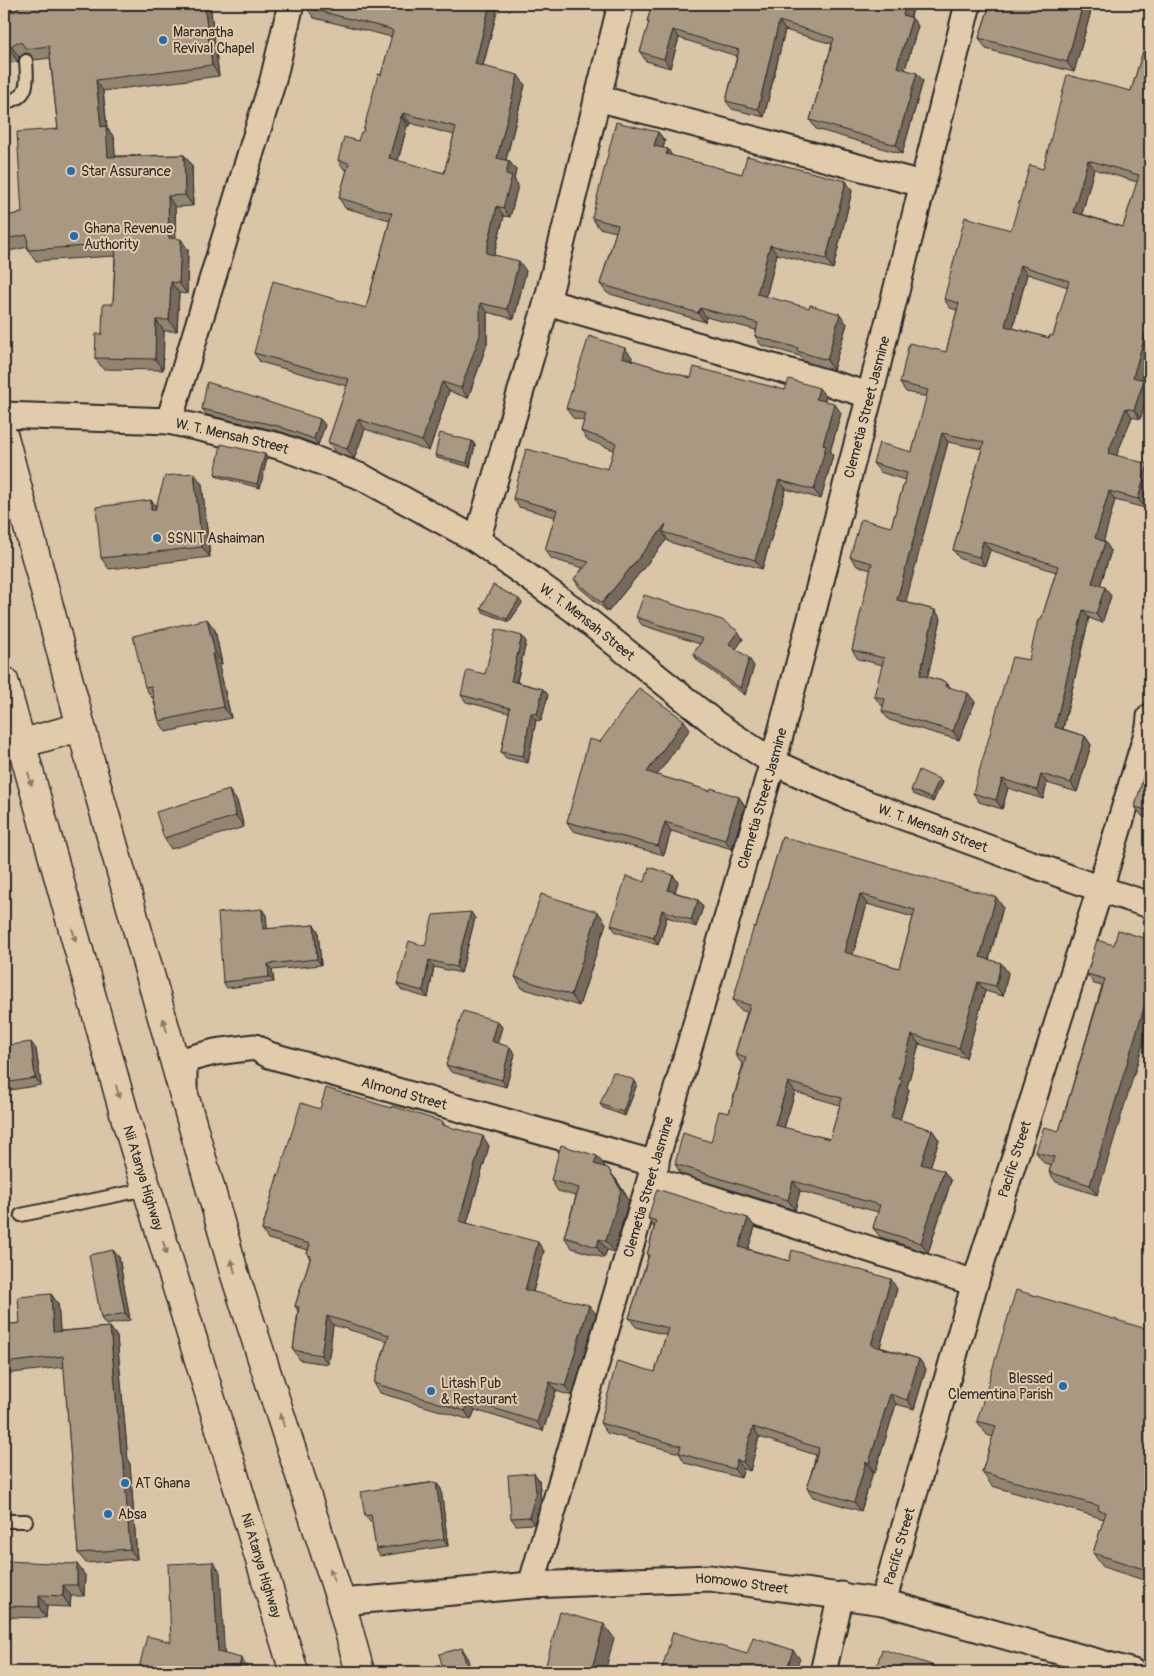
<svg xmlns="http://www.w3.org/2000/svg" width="1154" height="1676" font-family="Pangolin,sans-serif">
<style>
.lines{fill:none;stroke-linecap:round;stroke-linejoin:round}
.service-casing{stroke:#2b2b2b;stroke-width:16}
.minor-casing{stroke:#2b2b2b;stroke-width:29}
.primary-casing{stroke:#2b2b2b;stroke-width:31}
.service{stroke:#e1cbab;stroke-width:12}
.minor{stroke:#e1cbab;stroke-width:25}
.primary{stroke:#e1cbab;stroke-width:28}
.wall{fill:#918471;stroke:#2b2b2b;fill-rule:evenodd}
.shaded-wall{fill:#766b5c;stroke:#2b2b2b}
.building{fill:#a99983;stroke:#2b2b2b;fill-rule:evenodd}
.oneway{fill:#867b6b}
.poi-dot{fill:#1f6fb2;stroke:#e1cbab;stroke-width:2}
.labels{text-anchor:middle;stroke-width:4;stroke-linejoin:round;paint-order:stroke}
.poi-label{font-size:14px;fill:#2b2b2b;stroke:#e1cbab;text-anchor:start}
.street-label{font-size:14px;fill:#2b2b2b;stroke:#e1cbab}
</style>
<rect width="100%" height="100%" fill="#dac5a6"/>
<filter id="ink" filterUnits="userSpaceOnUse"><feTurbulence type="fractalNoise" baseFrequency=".02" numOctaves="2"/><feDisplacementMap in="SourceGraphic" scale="10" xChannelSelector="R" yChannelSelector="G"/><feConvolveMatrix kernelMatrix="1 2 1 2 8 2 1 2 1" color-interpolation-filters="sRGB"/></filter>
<g filter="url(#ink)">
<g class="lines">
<g class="service-casing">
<path id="service" d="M17 4 20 15
M4 102C29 99 28 82 26 61
M21 1215 147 1189
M4 1521H26"/>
</g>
<g class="minor-casing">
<g id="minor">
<path d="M597 98 922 184"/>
<path d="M547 302 870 395"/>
<path id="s1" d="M4 415 169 421 279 446 362 477 477 540 573 609 717 725 773 762 852 798 1100 889 1150 905"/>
<path d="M169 421 273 80 291 4"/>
<path d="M477 540 547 302 621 4"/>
<path id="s2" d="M184 1090V1060L215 1052 255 1047 269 1055 656 1164"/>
<path d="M651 1179 975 1283"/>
<path id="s3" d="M531 1585 773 762 870 395 968 4"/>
<path id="s4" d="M341 1602 531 1585 710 1578 883 1602 1133 1672"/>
<path id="s5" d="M883 1602 975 1283 1100 889 1149 727 1150 717"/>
<path d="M823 1672 841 1595"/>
</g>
</g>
<g class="primary-casing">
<g id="primary">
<path d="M4 437 96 783 234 1272 341 1602 360 1672"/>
<path id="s6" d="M4 681 126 1120 294 1672"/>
<path d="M20 744 80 727"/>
</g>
</g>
<use href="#service" class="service"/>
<use href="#minor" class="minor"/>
<use href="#primary" class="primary"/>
</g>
<path class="wall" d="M210 4 219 76 103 91 107 128 114 137 115 156 184 155 192 166 193 206 175 207 176 238 188 250 187 294 179 293 177 331H164L163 370 103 369 95 358 102 334 113 304 115 256 36 261 28 250V247L4 252V216L22 213 58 129 50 58 34 60 30 54 25 53 19 57 18 62 4 64V5L8 10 14 12Z
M308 4H499L483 66 525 85 506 160 509 161 516 170 514 179 518 185 510 217 504 216 494 255 526 271 514 319 487 312V344L468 398 449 391 429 451 365 429 354 459 335 452 328 442 347 386 260 362 254 353 366 308 390 220 345 208 339 198 347 170 344 169 338 160 358 141 363 132 381 75 392 37 314 18 307 8ZM410 123 454 135 444 173 398 161 407 126H409Z
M652 4H914L911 17 918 26 905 69 923 81 902 154 816 129 810 120 832 44 785 30 764 117 732 109 726 101 737 56 679 38 670 68 646 61 640 52 649 24 647 22Z
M990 4H1093L1074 72 986 49 979 38Z
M1143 51 1150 349 1142 379 1144 380 1150 390 1140 419 1132 417 1116 455 1145 508 1115 500 1103 541 1105 542 1111 551 1100 586 1111 596 1102 623 1089 618 1063 729 1085 736 1091 745 1077 792 1047 783 1043 799 1008 788 1002 809 979 802 973 793 1029 660 1056 572 990 550 985 566 960 559 953 550 982 449 948 442 905 602 935 610 941 619 927 677 946 682 951 688 975 702 959 740 889 720 882 711 884 706 881 705 874 696 883 665 858 659 852 650 871 570 857 566 850 557 891 527 905 480 880 472 873 463 912 452 927 397 906 392 900 383 946 352 957 310 950 308 944 299 1011 230 1043 169 1131 91ZM1094 169 1137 182 1123 227 1082 214ZM1027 274 1068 287 1053 336 1049 338 1013 328Z
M658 132 665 141 663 148 672 156 742 174 846 181 852 191 833 269 777 254 766 297 847 324 833 370 803 361 800 356 761 345 755 336 756 330 706 317 705 322 607 293 600 284 616 232 599 228 592 218Z
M632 357 631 360 691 378 785 390 826 397 824 401 841 413 830 452 833 455 821 499 786 489 762 569 669 542 667 539 608 612 580 588 574 579 583 568 552 559 545 550 555 517 519 507 513 498 608 469 614 450 588 440 581 431 584 421 573 418 566 408Z
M202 409 320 419 325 425 318 445 282 432 207 415Z
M472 441 475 445 470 467 437 458 435 455Z
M267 458 260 488 218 477 215 474Z
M202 484 210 557 109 569 101 558 151 500 156 506Z
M522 603 509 622 483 612 481 608Z
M636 617 743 639 736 649 754 666 745 695 698 661 693 654 700 644 642 625Z
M215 630 222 664 219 665 231 718 166 732 159 721 153 698H152L145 687Z
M522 636 526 642 517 682 543 689 548 695 541 721 536 720 528 763 506 758 501 752 509 713 466 702 461 695 485 674Z
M690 729 657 775 710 791 739 797 745 806 732 849 671 831 664 855 573 831 567 822 600 742Z
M1150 757V819L1142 816 1135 807Z
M942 782 933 802 913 794 911 790Z
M237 801 244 827 171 849 164 838Z
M782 837 1003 907 989 960 1001 963 1008 973 1003 996 985 991 966 1058 919 1044 907 1087 909 1090 900 1120 932 1130 939 1140 930 1167 951 1181 928 1253 880 1237 873 1228 878 1212 800 1191 795 1210 681 1174 675 1164 711 1142 729 1113 743 1064H742L735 1054 747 1012 740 1010 733 1000 756 927ZM867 904 913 917 899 968 853 955ZM795 1092 840 1105 830 1139 784 1128Z
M673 875 678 882 675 892 698 900 703 907 696 927 667 917 658 945 616 932 611 925 645 882Z
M266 915 267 929 314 925 318 931 321 965 272 970 274 982 227 988 223 982Z
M475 918 461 973 434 967 428 998 401 990 397 984Z
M606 923 579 1006 522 988 515 977Z
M1114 945 1097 1195 1056 1182 1049 1172 1051 1165 1044 1163 1036 1152 1059 1131 1102 986 1094 984 1087 974Z
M497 1021 502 1027 497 1043 515 1054 506 1087 451 1072 446 1065Z
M4 1046 36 1049 41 1085 4 1091Z
M637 1084 625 1116 603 1108 600 1104Z
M391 1108 443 1122 445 1126 489 1146 467 1223 544 1251 533 1292 596 1314 572 1396 556 1391 543 1431 475 1410 471 1420 380 1393 374 1383 387 1341 333 1325 328 1364 300 1360 293 1350 298 1311 295 1306 310 1259 307 1254 308 1250 268 1239 262 1230 278 1174 279 1176 320 1109Z
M597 1156 605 1167 616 1179 629 1200 614 1252 607 1250 604 1258 572 1248 564 1237 576 1196 558 1191 551 1180Z
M648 1218H748L755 1227 748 1249 789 1261 897 1289 880 1347 919 1359 926 1369 914 1409 896 1404 875 1473 873 1472 861 1511 813 1497 807 1488 816 1455 759 1437 750 1471 744 1469 741 1478 685 1463 679 1453 607 1433 600 1423 655 1372 666 1335 636 1327 629 1318 648 1257 647 1255 654 1228Z
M119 1257 130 1320 106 1325 101 1318Z
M51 1294 58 1304 60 1331 110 1327 117 1337 128 1461 130 1464 137 1559 86 1563 78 1553 64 1367 4 1374V1325L20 1323Z
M1150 1330V1582L1103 1567 1093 1553 1104 1519 992 1486 982 1472 993 1437 987 1435 977 1421Z
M534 1473 539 1480 541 1501 534 1524 516 1525 511 1518Z
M436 1482 441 1489 448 1546 380 1556 376 1549 372 1522H370L365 1516 404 1485 405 1486Z
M4 1561 85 1575 84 1596H71L70 1607 47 1606 46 1618 4 1617Z"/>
<path class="shaded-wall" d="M204 4H210L219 76 212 65Z
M490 4H499L481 73 475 64Z
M906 4H914L909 23 903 15Z
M1083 4H1093L1074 72 1067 62Z
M912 18 918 26 903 76 897 67Z
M779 21 785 30 764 117 758 109Z
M673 30 679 38 670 68 664 59Z
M11 46 19 57 18 62 10 51Z
M917 73 923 81 902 154 896 145Z
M518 75 525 85 504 167 497 158Z
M96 80 103 91 107 128 114 137 116 168 108 157 101 127Z
M403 113 410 123 409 126 402 116Z
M401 116 407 126 396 168 389 158Z
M658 132 665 141 661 156 654 146Z
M668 149 674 159 666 154Z
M184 155 192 166 193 206 185 195Z
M1088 160 1094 169 1080 221 1073 212Z
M509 161 516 170 514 179 518 185 510 217 503 208 506 174Z
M846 181 852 191 833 269 826 259Z
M168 196 175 207 176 249 169 238Z
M497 206 504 216 492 262 486 253Z
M181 239 188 250 187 294 179 283Z
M770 245 777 254 764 304 757 294Z
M519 261 526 271 514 319 507 309Z
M1020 265 1027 274 1011 335 1005 326Z
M171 282 179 293 177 331 169 320Z
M480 303 487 312V344L468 398 461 388Z
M700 308 706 317 705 322 698 313Z
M840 314 847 324 833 370 827 360Z
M1150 318V349L1140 386 1133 377Z
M156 320 164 331 163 370 155 359Z
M625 348 632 357 629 367 622 357Z
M1144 380 1150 390 1140 419 1134 410Z
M442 382 449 391 429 451 422 441Z
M819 388 826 397 822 408 816 399Z
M834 403 841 413 830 452 833 455 821 499 814 490 823 445Z
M1126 408 1132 417 1114 462 1108 453Z
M320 419 325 425 318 445 314 439Z
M358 419 365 429 354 459 347 449Z
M942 433 948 442 904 609 897 600Z
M472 441 475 445 470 467 467 463Z
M265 454 267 458 260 488 257 484Z
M1148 464 1150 467V489L1145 508 1138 499Z
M194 473 202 484 210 557 202 547Z
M779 480 786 489 762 569 755 560Z
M1109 491 1115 500 1102 547 1095 538Z
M151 500 159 511 151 510Z
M666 524 663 532 667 539 608 612 602 603Z
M983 541 990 550 985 566 979 557Z
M1105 542 1111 551 1098 592 1092 583Z
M1105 587 1111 596 1102 623 1096 614Z
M519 599 522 603 509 622 507 619Z
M935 610 941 619 926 684 920 675Z
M1083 610 1089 618 1061 736 1055 727Z
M207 619 215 630 222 664 215 653Z
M738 631 743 639 734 652 729 644Z
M522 636 526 642 515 688 511 681Z
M212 654 219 665 231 718 223 707Z
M749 658 754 666 745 695 740 688Z
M946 682 953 691 945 686Z
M543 689 548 695 541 721 537 714Z
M968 693 975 702 959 740 953 731Z
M531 713 536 720 528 763 523 756Z
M684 720 690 729 653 781 647 772Z
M1085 736 1091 745 1077 792 1071 783Z
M1041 774 1047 783 1043 799 1037 790Z
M939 779 942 782 933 802 931 798Z
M1002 779 1008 788 1002 809 996 800Z
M229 790 237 801 244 827 236 816Z
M739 797 745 806 732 849 725 840Z
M665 822 671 831 664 855 658 846Z
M673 875 678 882 673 897 668 890Z
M860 894 867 904 851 962 844 952Z
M996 897 1003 907 987 967 980 957Z
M698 900 703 907 696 927 691 920Z
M262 909 266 915 268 935 263 929Z
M662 910 667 917 658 945 654 938Z
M471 912 475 918 461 973 456 967Z
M598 912 606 923 579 1006 571 995Z
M314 925 318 931 321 965 317 959Z
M429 960 434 967 428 998 423 991Z
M1001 963 1008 973 1003 996 996 986Z
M268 964 272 970 274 982 269 977Z
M978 982 985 991 966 1058 959 1048Z
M1150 988V1022L1097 1195 1090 1185Z
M497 1021 502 1027 496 1048 491 1041Z
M912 1035 919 1044 907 1087 909 1090 898 1126 891 1117 899 1079Z
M31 1042 36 1049 41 1085 35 1078Z
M510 1047 515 1054 506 1087 502 1080Z
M634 1080 637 1084 625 1116 623 1112Z
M788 1082 795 1092 782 1135 775 1125Z
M932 1130 939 1140 928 1173 921 1164Z
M483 1136 489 1146 465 1230 459 1221Z
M597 1156 605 1166 602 1175 594 1164Z
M608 1168 629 1200 614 1252 606 1241Z
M944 1171 951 1181 928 1253 921 1243Z
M793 1181 800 1191 795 1210 788 1200Z
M748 1218 755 1227 746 1256 739 1247Z
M599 1239 607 1250 604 1258 597 1247Z
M538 1242 544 1251 531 1299 525 1290Z
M113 1250 119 1257 130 1320 125 1313Z
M891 1279 897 1289 878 1354 871 1345Z
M51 1294 58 1304 61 1342 53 1332Z
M589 1305 596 1314 572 1396 565 1386Z
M327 1316 333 1325 328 1364 321 1355Z
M110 1327 117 1337 128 1461 130 1464 137 1559 130 1549 121 1454Z
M919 1359 926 1369 914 1409 907 1400Z
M550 1382 556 1391 543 1431 537 1422Z
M890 1394 896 1404 875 1473 869 1463Z
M468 1400 475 1410 471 1420 465 1411Z
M753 1427 759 1437 750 1471 743 1462Z
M737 1460 744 1469 741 1478 734 1469Z
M866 1462 873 1472 861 1511 854 1502Z
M534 1473 539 1480 541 1501 534 1524 529 1517Z
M436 1482 441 1489 448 1546 444 1539Z
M213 1562 220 1572 225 1662 218 1652Z
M77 1564 85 1575 84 1596 77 1585Z
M63 1585 71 1596 70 1607 63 1596Z
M39 1595 47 1606 46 1618 39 1607Z
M604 1624 614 1638 605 1672H591Z
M462 1648 467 1656 471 1672H468Z
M793 1650 800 1659 795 1672H786Z
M241 1658 248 1668 247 1672H238Z
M932 1665 937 1672H929Z"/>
<path class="building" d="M20 4H204L212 65 96 80 101 127 106 126 108 157 184 155 185 195 168 196 169 238 181 239 179 283 171 282 169 320H156L155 359 95 358 96 334H102L103 304H113L116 244 28 250 27 235 4 239V216L22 213 17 132 58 129 49 46 26 49 22 43 17 42 11 46 10 51 4 52V5L7 10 14 12 18 9Z
M308 4H490L475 64 518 75 497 158 509 161 506 174 512 176 503 208 497 206 486 253 519 261 507 309 480 303V335L461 388 442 382 422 441 358 419 347 449 328 442 349 379 254 353 273 281 366 308 392 213 339 198 349 163 338 160 344 137 358 141 361 132H363L378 74 381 75 393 31 390 29 307 8ZM403 113 456 127 444 173 389 158 401 116H402Z
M652 4H906L903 15 912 18 897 67 917 73 896 145 810 120 834 38 779 21 758 109 726 101 739 50 673 30 664 59 640 52 649 22H647Z
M990 4H1083L1067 62 979 38Z
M1143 51 1150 53V318L1133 377 1144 380 1134 410 1126 408 1108 453 1148 464 1138 499 1109 491 1095 538 1105 542 1092 583 1105 587 1096 614 1083 610 1055 727 1085 736 1071 783 1041 774 1037 790 1002 779 996 800 973 793 1012 657 1029 660 1038 620H1041L1058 566 983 541 979 557 953 550 984 442 942 433 897 600 935 610 920 675 946 682 945 686 968 693 953 731 882 711 885 699 874 696 884 658 852 650 872 563 850 557 861 519 891 527 907 473 873 463 879 443 912 452 928 390 900 383 909 343 946 352 959 303 944 299 965 217 1011 230 1030 165 1043 169 1067 75 1131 91ZM1088 160 1139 175 1123 227 1073 212ZM1020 265 1069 281 1053 336 1050 335 1049 338 1005 326Z
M616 122 658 132 654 146 668 149 666 154 742 174 747 156 846 181 826 259 770 245 757 294 809 308 810 305 840 314 827 360 797 351 798 348 755 336 758 323 700 308 698 313 600 284 618 225 592 218Z
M589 336 625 348 622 357 691 378 694 367 785 390 789 379 819 388 816 399 834 403 823 445 826 446 814 490 779 480 755 560 663 532 666 524 602 603 574 579 589 562 545 550 557 510 513 498 526 449 608 469 616 443 581 431 586 414 566 408Z
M207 382 320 419 314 439 278 426 202 409Z
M440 433 472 441 467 463 435 455Z
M221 444 265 454 257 484 215 474Z
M194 473 202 547 101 558 96 507 151 500V510H155L165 476Z
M493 585 519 599 507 619 481 608Z
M644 595 722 620 738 631 729 644 749 658 740 688 693 654 703 639 636 617Z
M207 619 215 653 212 654 223 707 159 721 151 686 145 687 133 636Z
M496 629 522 636 511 681 543 689 537 714 531 713 523 756 501 752 510 708 461 695 467 670 485 674Z
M639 688 684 720 647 772 710 791 711 788 739 797 725 840 665 822 658 846 567 822 589 739 600 742Z
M1149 756 1150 757V811L1135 807Z
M919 770 939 779 931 798 911 790Z
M229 790 236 816 164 838 156 812Z
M782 837 996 897 980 957 1001 963 996 986 978 982 959 1048 912 1035 899 1079 902 1080 891 1117 932 1130 921 1164 944 1171 921 1243 873 1228 880 1205 793 1181 788 1200 675 1164 683 1133 711 1142 719 1111 729 1113 746 1058 735 1054 750 1005 733 1000 754 926 756 927ZM860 894 915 910 899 968 844 952ZM788 1082 842 1098 830 1139 775 1125Z
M649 867 673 875 668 890 698 900 691 920 662 910 654 938 611 925 626 876 645 882Z
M541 894 598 912 571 995 515 977Z
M262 909 263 929 314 925 317 959 268 964 269 977 223 982 218 913Z
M471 912 456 967 429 960 423 991 397 984 409 941 425 946 433 915Z
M1118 930 1150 940V988L1090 1185 1049 1172 1054 1157 1036 1152 1044 1127 1059 1131 1105 979 1087 974 1097 940 1114 945Z
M463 1011 497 1021 491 1041 510 1047 502 1080 446 1065Z
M31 1042 35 1078 4 1083V1046Z
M613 1072 634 1080 623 1112 600 1104Z
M326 1088 391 1108 392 1106 443 1122 442 1125 483 1136 459 1221 538 1242 525 1290 589 1305 565 1386 550 1382 537 1422 468 1400 465 1411 374 1383 389 1335 327 1316 321 1355 293 1350 299 1307 295 1306 311 1256 307 1254 310 1244 262 1230 278 1174V1177L301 1103 320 1109Z
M561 1145 597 1156 594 1164 608 1168 621 1190 606 1241 599 1239 597 1247 564 1237 579 1188 551 1180Z
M657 1189 748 1218 739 1247 789 1261 792 1250 891 1279 871 1345 919 1359 907 1400 890 1394 869 1463 866 1462 854 1502 807 1488 819 1448 753 1427 743 1462 737 1460 734 1469 679 1453 681 1446 600 1423 617 1361 655 1372 668 1328 629 1318 649 1255H647L656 1221 648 1218Z
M113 1250 125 1313 101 1318 89 1255Z
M1016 1290 1150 1330V1571L1093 1553 1106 1512 1098 1510 1099 1506 982 1472 996 1426 977 1421Z
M51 1294 53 1332 110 1327 121 1454H123L130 1549 78 1553 63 1356 4 1363V1325L20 1323 18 1297Z
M534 1473 536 1493 529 1517 511 1518 508 1475Z
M436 1482 444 1539 376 1549 371 1515 365 1516 361 1492 404 1485V1487Z
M4 1561 77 1564V1585H63V1596L39 1595V1607L4 1606Z
M213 1562 218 1652 241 1658 238 1672H138L147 1636 171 1642 168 1564Z
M560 1612 604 1624 591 1672H544Z
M673 1632 747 1654 753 1637 793 1650 786 1672H661Z
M462 1648 468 1672H444L439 1654Z
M882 1649 932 1665 929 1672H875Z
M1009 1670 1017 1672H1008Z"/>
<defs><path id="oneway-solid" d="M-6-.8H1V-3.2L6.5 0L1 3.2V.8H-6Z" transform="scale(1.25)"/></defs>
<g class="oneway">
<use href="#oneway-solid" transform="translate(30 779) rotate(74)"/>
<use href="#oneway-solid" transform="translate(74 935) rotate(74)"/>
<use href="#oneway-solid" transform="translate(165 1025) rotate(-106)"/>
<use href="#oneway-solid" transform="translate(118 1092) rotate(74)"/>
<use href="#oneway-solid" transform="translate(165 1248) rotate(73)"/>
<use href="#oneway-solid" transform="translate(233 1266) rotate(-106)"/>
<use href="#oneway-solid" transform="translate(282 1420) rotate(-108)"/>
<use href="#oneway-solid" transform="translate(332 1575) rotate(-108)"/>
</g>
</g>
<g class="poi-dot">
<circle cx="163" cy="40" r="5"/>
<circle cx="71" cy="171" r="5"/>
<circle cx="74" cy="236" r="5"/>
<circle cx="157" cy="538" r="5"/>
<circle cx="1063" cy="1386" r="5"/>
<circle cx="431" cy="1391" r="5"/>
<circle cx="125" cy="1483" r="5"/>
<circle cx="108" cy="1514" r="5"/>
</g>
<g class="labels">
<g class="poi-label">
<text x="173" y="37">Maranatha<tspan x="173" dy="16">Revival Chapel</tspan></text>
<text x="81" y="176">Star Assurance</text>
<text x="84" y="233">Ghana Revenue<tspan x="84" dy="16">Authority</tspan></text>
<text x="167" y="543">SSNIT Ashaiman</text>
<text x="1053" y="1383" text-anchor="end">Blessed<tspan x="1053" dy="16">Clementina Parish</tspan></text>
<text x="441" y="1388">Litash Pub<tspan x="441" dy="16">&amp; Restaurant</tspan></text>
<text x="135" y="1488">AT Ghana</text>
<text x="118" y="1519">Absa</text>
</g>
<g class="street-label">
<text dy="5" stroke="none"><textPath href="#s3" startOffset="1225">Clemetia Street Jasmine</textPath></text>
<text dy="5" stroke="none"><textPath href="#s1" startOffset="230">W. T. Mensah Street</textPath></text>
<text dy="5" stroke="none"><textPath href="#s1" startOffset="635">W. T. Mensah Street</textPath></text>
<text dy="5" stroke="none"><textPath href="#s3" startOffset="820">Clemetia Street Jasmine</textPath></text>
<text dy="5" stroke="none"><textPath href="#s1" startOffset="1041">W. T. Mensah Street</textPath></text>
<text dy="5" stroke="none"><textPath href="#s2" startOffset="259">Almond Street</textPath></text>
<text dy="5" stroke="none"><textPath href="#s5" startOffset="462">Pacific Street</textPath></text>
<text dy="5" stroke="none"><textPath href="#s6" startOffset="516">Nii Atanya Highway</textPath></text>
<text dy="5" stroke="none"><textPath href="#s3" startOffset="415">Clemetia Street Jasmine</textPath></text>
<text dy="5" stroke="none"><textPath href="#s5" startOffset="58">Pacific Street</textPath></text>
<text dy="5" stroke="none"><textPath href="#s6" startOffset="921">Nii Atanya Highway</textPath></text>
<text dy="5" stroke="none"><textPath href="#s4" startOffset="402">Homowo Street</textPath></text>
</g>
</g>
<rect width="1154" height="1676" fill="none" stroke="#e1cbab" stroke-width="20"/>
<rect x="10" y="10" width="1134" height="1656" fill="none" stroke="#2b2b2b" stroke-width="2" filter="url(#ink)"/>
</svg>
